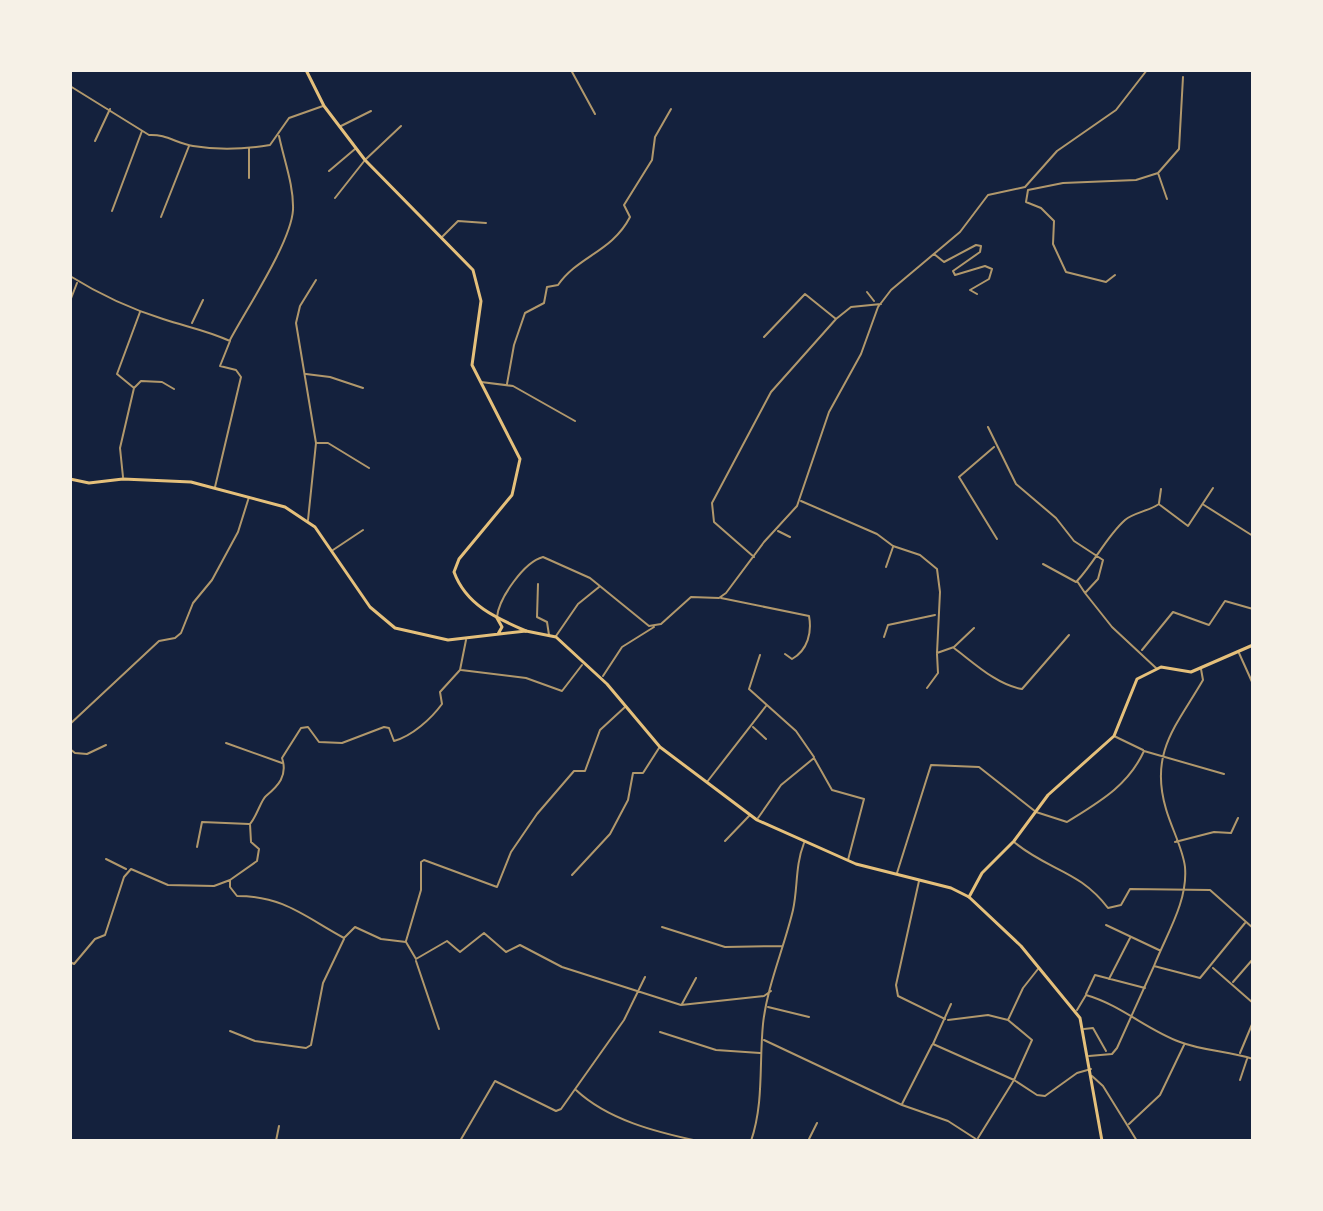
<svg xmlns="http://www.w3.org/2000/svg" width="1323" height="1211" font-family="Karla,sans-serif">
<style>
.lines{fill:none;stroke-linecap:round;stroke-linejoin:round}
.minor{stroke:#b1986c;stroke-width:2}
.tertiary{stroke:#b1986c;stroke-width:2}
.secondary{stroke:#e5c07b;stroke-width:3}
.primary{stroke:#e5c07b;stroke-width:3}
</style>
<rect width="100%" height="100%" fill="#14213d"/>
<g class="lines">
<path class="minor" d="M571 70 595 114
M341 126 371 111
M95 141 110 109
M249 148V178
M329 171 355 149
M1158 173 1167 199
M335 198 365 160 401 126
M112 211 142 131
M161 217 189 146
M442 237 458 221 486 223
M934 254 944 262 976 245 981 246 980 252 953 271 955 275 985 266 992 269 989 279 970 290 977 294
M1115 275 1106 282 1066 272 1053 244 1054 221 1041 208 1026 202 1028 190 1063 183 1136 180 1158 173 1179 149 1183 77
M70 276C99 294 131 309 163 319 187 327 206 330 230 341L220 366 236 370 241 377 215 487
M867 292 874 301
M70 301 77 283
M192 323 203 300
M764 337 805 294 836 319
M230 340C247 308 291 242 293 210 294 186 284 160 279 136
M306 374 330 377 363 388
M481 382 513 386 575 421
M507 384 514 345 525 313 544 303 547 287 558 285C578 256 612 252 630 217L624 205 652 160 655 137 671 109
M134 388 117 374 140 312
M988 427 1016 484 1056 518 1074 541 1103 560 1098 579 1085 593 1112 627 1156 668
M317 443H328L369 468
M994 447 959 477 997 539
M123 477 120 448 134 388 141 381 162 382 174 389
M801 501 877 534 893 546 920 555 937 569 940 592 937 653 954 647 974 628
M1159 503 1161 489
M1160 505 1188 526 1213 488
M1204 505 1253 536
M308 520 316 443 296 323 300 306 316 280
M778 531 790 537
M333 550 363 530
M754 557 714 522 712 503 771 392 836 319 851 307 881 304
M1043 564 1076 582
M886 567 893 547
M538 584 537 617 547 622 549 635
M1085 593 1077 581C1095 562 1106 537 1125 520 1133 513 1149 511 1159 504
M721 598 809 616C812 632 808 650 792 659L785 654
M497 617C499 598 524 562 543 557L590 578 649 626 661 624 691 597 719 598 726 593 764 542 797 506 829 412 861 354 878 307 891 290 960 232 988 195 1025 187 1057 151 1116 110 1147 70
M556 636 578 604 599 587
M884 637 888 625 935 615
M954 648C974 663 997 685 1022 689L1069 635
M1142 650 1173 612 1209 625 1225 601 1253 609
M1239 653 1253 684
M760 655 749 689 796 731 814 757
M461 670 526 678 562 691 582 665
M603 676 622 647 654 627
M927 688 938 673 937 654
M70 724 159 641 175 638 181 633 193 603 212 580 238 532 249 497
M753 727 766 739
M1114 736 1143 750
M226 743 282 763
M70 749 75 753 87 754 106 745
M707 782 766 706
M758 818 781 785 814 758 832 790 864 799 848 860
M725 841 749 816
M1014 842C1049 871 1079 870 1108 908L1121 905 1130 889 1210 890 1253 928
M1175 842 1214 832 1231 833 1238 818
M197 847 202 822 249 824
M106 859 126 869
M897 873 931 765 979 767 1036 812 1067 822C1099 802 1128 786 1144 751L1224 774
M572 875 610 834 628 800 633 773H643L659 748
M230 880 257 861 259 849 251 842 250 824C257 816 261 800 266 796 278 786 288 776 282 758L301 728 308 727 319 742 342 743 384 727 389 728 394 741C412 736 431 719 442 704L440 692 460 670 466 640
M919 881 896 985 898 996 945 1019
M1106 925 1159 950
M662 927 725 947 782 946
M406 941 421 890V862L424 860 497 887 511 852 537 814 574 771H585L600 730 625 707
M416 961 439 1029
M70 962 74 964 95 939 105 935 124 877 131 869 168 885 214 886 230 880V887L237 896C284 896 305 917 344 938L355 927 381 939 406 942 416 959 447 941 460 952 484 933 506 952 520 945 562 967 681 1005 764 996 771 991
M1154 966C1166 935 1188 902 1185 867 1183 849 1171 827 1166 809 1149 752 1177 725 1203 680L1201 669
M1213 968 1253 1003
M1109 979 1130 938
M1233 982 1253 959
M1086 994 1095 975 1145 988
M682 1004 696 978
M951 1004 933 1044 1014 1080 1032 1040 1008 1020
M768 1007 809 1017
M1077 1010 1086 995C1121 1005 1147 1030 1180 1042 1203 1051 1229 1051 1253 1059
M948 1020 988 1015 1008 1020 1023 988 1038 969
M1084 1029 1093 1028 1106 1051
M230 1031 255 1041 306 1048 311 1045 323 983 344 939
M660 1032 716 1050 760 1053
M764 1040 902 1105 948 1121 979 1141
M1240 1053 1253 1022
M1089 1056 1112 1054 1117 1048 1154 966 1200 978 1245 923
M1092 1076 1103 1086 1137 1141
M1240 1080 1247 1059
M576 1090C608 1120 656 1132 698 1141
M902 1104 932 1045
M1129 1124 1160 1095 1184 1045
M978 1138 1014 1080 1037 1095 1045 1096 1077 1073 1091 1069
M276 1141 279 1126
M460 1141 495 1081 556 1111 561 1109 624 1020 645 977
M751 1141C764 1103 759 1064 763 1024 767 986 784 948 793 910 798 887 795 866 804 843
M808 1141 817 1123"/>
<path class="tertiary" d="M70 86 149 135C166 134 176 143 193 146 217 150 246 149 270 145L289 118 323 106"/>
<path class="secondary" d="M306 70 324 106 365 160 473 270 481 301 472 365 520 459 512 495 459 559 454 572C466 605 496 618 526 631
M969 897 982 873 1014 841 1048 795 1114 736 1137 679 1161 667 1191 672 1253 645"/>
<path class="primary" d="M70 479 89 483 123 479 191 482 285 507 315 527 370 607 395 628 448 640 526 631 556 637 607 684 660 747 757 820 856 864 951 888 969 897 1021 946 1080 1018 1102 1141
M497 618 502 627 498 634"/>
</g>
<rect width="1323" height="1211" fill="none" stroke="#f6f1e7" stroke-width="144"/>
</svg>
